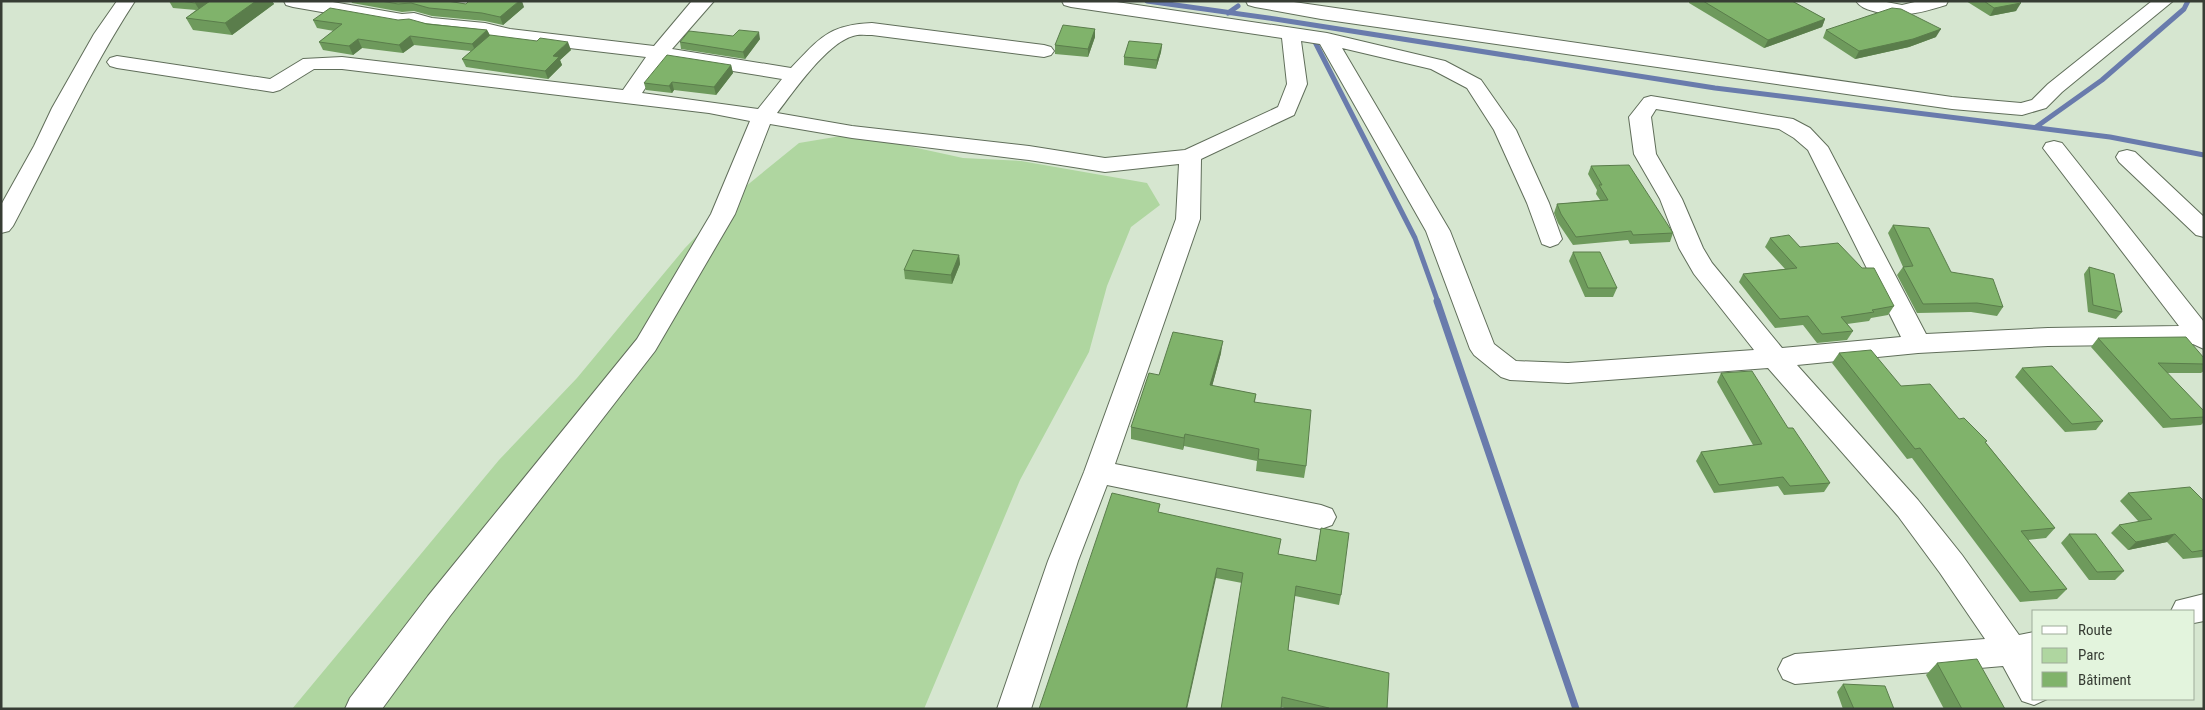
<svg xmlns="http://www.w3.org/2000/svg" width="2205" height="710" font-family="'Roboto Condensed',sans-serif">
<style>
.green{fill:#afd6a0}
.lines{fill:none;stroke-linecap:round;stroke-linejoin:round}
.stream-far1{stroke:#697bac;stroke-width:5}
.stream{stroke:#697bac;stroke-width:7}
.minor-casing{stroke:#606e5a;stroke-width:2}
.minor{fill:#fff;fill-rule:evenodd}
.wall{fill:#6e9a5c}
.shaded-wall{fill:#5a7d4b}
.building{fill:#80b36b;stroke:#5a7d4b}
</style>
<rect width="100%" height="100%" fill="#d6e6d0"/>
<path class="green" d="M853 134 963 158 1021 161 1147 183 1160 205 1131 227 1107 286 1089 352 1020 480 924 709H292L499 460 577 378 685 248 740 191 799 143Z"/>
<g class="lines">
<path class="stream-far1" d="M1147 1 1275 19 1715 88 2110 137 2204 155
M1228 13 1238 6
M1314 40 1415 238 1438 302
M2036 127 2102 80 2184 9 2188 1"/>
<path class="stream" d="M1437 301 1576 709"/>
<g class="minor-casing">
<path id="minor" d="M117 1H135C88 73 53 151 13 226L9 231 1 233V205L34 146 52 108 94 34Z
M284 1H327L402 14 414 13 432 18 485 23 510 29 654 46 691 2 714 1 672 49 791 68C820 38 828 25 872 23L1044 45 1051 47 1054 51 1051 55 1044 57 872 35C866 35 858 34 853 36 827 43 794 91 777 113L852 126 1029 146 1105 158 1185 150 1278 107 1287 84 1282 38 1071 7 1064 5 1062 1H1110L1327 33 1445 61 1481 80 1516 130 1549 203 1562 239 1558 244 1550 247 1542 244 1527 203 1494 130 1467 88 1431 69 1342 48 1450 231 1494 344 1516 361 1568 363 1754 350 1694 274 1679 248 1660 199 1634 154 1629 117 1644 98 1651 96 1793 119 1810 128 1828 147 1926 334 2048 328 2179 326 2043 148 2046 143 2054 141 2062 143 2204 322V349L2193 344 2048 346 1918 353 1797 365 1918 500 1962 555 2019 635 2034 632V699H2047L2034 705 2022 701 2003 666 1795 684 1783 679 1778 669 1783 659 1795 654 1985 639 1940 573 1898 516 1768 368 1568 383 1510 380 1501 377 1474 355 1470 349 1426 231 1320 44 1301 41 1307 84 1294 115 1201 159 1200 219 1115 464 1321 505 1332 509 1336 517 1332 525 1321 529 1107 485 1078 561 1031 709H997L1048 561 1084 472 1176 219 1179 164 1105 172 1029 160 852 138 770 124 735 214 655 351 450 616 382 709H345L350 698 428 596 637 339 711 214 750 121 709 113 342 69H314L280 90 273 92 117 68 110 66 107 62 110 58 117 56 270 79 303 59 342 57 623 90 646 57 510 41 485 35 431 30 413 25 402 26 293 7 286 5ZM664 60 782 79 758 109 642 93ZM1656 109 1779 129 1794 138 1808 150 1901 337 1782 348 1712 263 1703 248 1682 199 1656 154 1651 117Z
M1246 1H1287L1952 97 2021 103 2032 100 2048 84 2152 1H2173L2062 92 2046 108 2022 115 1952 109 1321 19 1255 7 1248 5Z
M1856 1H1881L1902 5 1919 1H1948L1946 5C1920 13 1899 19 1873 11 1866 9 1860 7 1856 1Z
M2127 150 2135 152 2204 217V237L2196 235 2119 162 2116 157 2119 152Z
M2204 594V621L2194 623V611H2171L2176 601Z"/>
</g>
<use href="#minor" class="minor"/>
</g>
<path class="wall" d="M169 1H272L274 4 232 35 193 30 186 18 196 10 173 8Z
M351 1H447L466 4 524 7 503 25 485 21 432 16 414 11 402 12 352 3Z
M1689 1H1792L1825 19 1822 27 1764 48 1689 3Z
M1966 1H2019L2016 11 1990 16Z
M313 20H398L487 30 490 35 571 50 560 60 562 65 548 79 466 67 462 59 471 51 414 45 403 53 362 48 353 55 323 50 319 42 334 31 317 28Z
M1095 29V37L1088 57 1055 54V45Z
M1826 30 1936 37 1909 47 1855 59 1823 38Z
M733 36 760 39 745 59 681 49 680 42Z
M1162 44 1161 52 1156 69 1124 65V57Z
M731 65 733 73 716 95 674 90 672 93 646 90 644 83Z
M1591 166 1673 233 1670 242 1630 244 1628 240 1573 245 1558 223 1554 213 1557 204 1600 200 1596 194 1597 190 1588 174Z
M1893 225 1951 272 2003 307 1997 316 1971 312 1917 313 1897 275 1903 267 1888 233Z
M1770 238 1800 247 1894 306 1888 315 1871 318 1869 321 1847 324 1853 331 1847 340 1817 343 1803 325 1775 328 1739 282 1743 274 1785 269 1765 247Z
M1573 252 1617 288 1613 297H1585L1569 261Z
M959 255 960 264 952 284 905 279 904 270Z
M2089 267 2122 312 2116 319 2088 312 2084 274Z
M2098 338 2204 358V371L2201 373H2166L2204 411V422L2201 425 2163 428 2091 347Z
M1221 353 1212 386 1256 394 1255 402 1306 466 1304 478 1256 471 1257 461 1184 446 1183 450 1131 439V427L1159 375Z
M1839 353 1901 386 1959 419 1986 443 2055 528 2046 538 2028 540 2067 589 2057 599 2020 602 1912 458 1907 459 1832 363Z
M2022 368 2103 421 2096 430 2065 432 2015 377Z
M1721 373 1788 428 1830 483 1824 492 1784 495 1778 486 1714 493 1696 461 1701 452 1753 445 1717 382Z
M2128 493 2204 501V557L2183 559 2167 542 2128 550 2111 533 2119 525 2139 522 2120 501Z
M1160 512 1278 554 1316 561 1321 528 1341 595 1339 605 1295 596 1288 650 1387 709H1288L1281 707 1242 583 1216 578Z
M2069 534 2124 571 2115 580H2089L2061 543Z
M1937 663 2005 709H1944L1926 675Z
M1843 684 1894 709H1843L1837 692Z"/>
<path class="shaded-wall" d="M197 1H213L200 11 195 3Z
M256 1H272L274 4 232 35 225 23Z
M519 1H522L524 7 503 25 500 17Z
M2021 3 2016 11 1990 16 1994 8Z
M1825 19 1822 27 1764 48 1768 40Z
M1095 29V37L1088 57V49Z
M1941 29 1936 37 1909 47 1855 59 1859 51Z
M487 30 491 38 476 52 472 44Z
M759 32 760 39 745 59 743 52Z
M410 36 414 45 403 53 399 45Z
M358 39 362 48 353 55 349 46Z
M568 42 571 50 560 60 562 65 548 79 545 71 553 56Z
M1162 44 1161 52 1156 69 1157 60Z
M731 65 733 73 716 95 714 87Z
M672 82 674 90 672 93 669 86Z
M959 255 960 264 952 284 951 275Z
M1223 341 1221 353 1209 398 1210 385Z
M1185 434 1184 446 1183 450 1184 438Z
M2175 534 2167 542 2128 550 2136 542Z
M1217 568 1216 578 1187 709H1186Z"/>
<path class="building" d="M181 1H197L195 3Z
M210 1H256L225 23 186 18Z
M381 1H447L466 4 469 1H519L500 17 482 13 429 8 411 3 398 4Z
M1703 1H1792L1825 19 1768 40Z
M1984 1H2019L2021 3 1994 8Z
M330 8 398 20 409 19 427 24 487 30 472 44 410 36 399 45 358 39 349 46 319 42 342 24 313 20Z
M1892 8 1901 9 1941 29 1913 39 1859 51 1826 30Z
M1063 25 1095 29 1088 49 1055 45Z
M739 30 759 32 743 52 680 42 689 31 733 36Z
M490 35 537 41 540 38 568 42 553 56 559 57 545 71 462 59Z
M1129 41 1162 44 1157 60 1124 57Z
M667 55 731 65 714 87 672 82 669 86 644 83Z
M1629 165 1673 233 1633 235 1631 231 1576 237 1561 214 1557 204 1608 200 1599 185H1602L1591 166Z
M1893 225 1929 228 1951 272 1993 279 2003 307 1977 303 1923 304 1903 267 1913 266Z
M1789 235 1800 247 1838 243 1862 268H1874L1894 306 1872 310 1874 312 1841 317 1853 331 1822 334 1808 316 1780 319 1743 274 1797 268 1770 238Z
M913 250 959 255 951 275 904 270Z
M1573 252H1600L1617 288H1588Z
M2089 267 2114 274 2122 312 2093 305Z
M1173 332 1223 341 1210 385 1256 394 1254 402 1311 410 1306 466 1258 459 1259 449 1185 434 1184 438 1131 427 1149 373 1159 375Z
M2186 337 2204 358V364L2158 363 2204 411V417L2171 419 2098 338Z
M1871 350 1901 386 1930 384 1959 419 1964 418 1987 441 1985 442 2055 528 2021 531 2067 589 2030 592 1920 448 1915 449 1839 353Z
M2052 366 2103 421 2072 424 2022 368Z
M1752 371 1788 428H1793L1830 483 1790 486 1783 477 1719 485 1701 452 1762 444 1721 373Z
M2190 487 2204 501V550L2192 552 2175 534 2136 542 2119 525 2152 519 2128 493Z
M1112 493 1160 504 1158 512 1281 539 1278 554 1316 561 1321 528 1349 533 1341 595 1296 586 1288 650 1389 673 1387 709H1329V708L1282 697 1281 709H1221L1243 573 1217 568 1186 709H1039Z
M2069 534H2096L2124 571 2097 572Z
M1977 659 2005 709H1962L1937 663Z
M1843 684 1885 686 1894 709H1854Z"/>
<rect width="2205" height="710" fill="none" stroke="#373d34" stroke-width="5"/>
<rect x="2032" y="610" width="162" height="90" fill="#e3f4dd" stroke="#9eab99"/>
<rect x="2042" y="626" width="25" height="8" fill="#ffffff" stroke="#9eab99"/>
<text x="2078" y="635" font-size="15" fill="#373d34">Route</text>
<rect x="2042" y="648" width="25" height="15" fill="#afd6a0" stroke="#9eab99"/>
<text x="2078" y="660" font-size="15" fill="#373d34">Parc</text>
<rect x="2042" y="672" width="25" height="15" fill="#80b36b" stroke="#9eab99"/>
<text x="2078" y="685" font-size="15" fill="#373d34">Bâtiment</text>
</svg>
